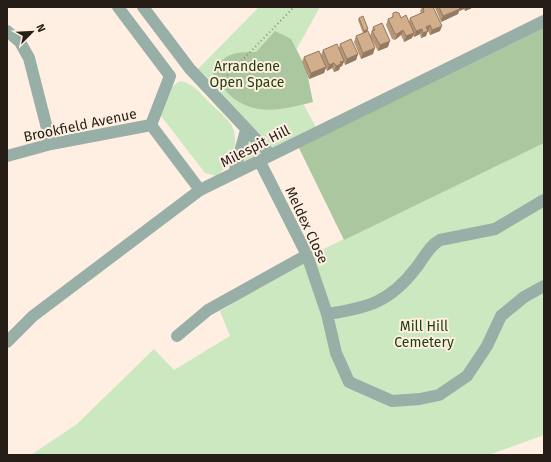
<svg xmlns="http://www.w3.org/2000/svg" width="551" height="462" font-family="'Fira Sans',sans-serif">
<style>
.green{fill:#cce8c0}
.forest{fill:#abc79f}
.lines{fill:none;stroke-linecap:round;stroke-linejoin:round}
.path{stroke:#998e83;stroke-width:2;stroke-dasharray:1 3;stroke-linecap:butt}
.minor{stroke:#98afa7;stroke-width:12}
.wall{fill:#b59678}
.shaded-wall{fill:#937a62}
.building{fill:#d2ae8c;stroke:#937a62}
.labels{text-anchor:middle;stroke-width:4;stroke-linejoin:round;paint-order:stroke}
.park-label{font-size:14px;fill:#1f430a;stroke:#feefe2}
.street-label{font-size:14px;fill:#261e16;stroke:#feefe2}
</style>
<rect width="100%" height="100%" fill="#feefe2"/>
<path class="green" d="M259 7H320L285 70 318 131 271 154 193 74Z
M181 81C194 84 199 92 208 101 215 108 224 115 230 123 242 141 231 163 217 176L205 173 161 116C163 100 166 88 181 81Z
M250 139 263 151 243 163Z
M544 143V435L489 455H31L77 424 154 349 174 370 230 336 220 311 313 254Z"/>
<path class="forest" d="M544 21V143L344 240 296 142Z
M275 31 291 39 306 68 313 102C285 109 259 117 233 98 225 92 218 80 212 72 226 53 233 52 256 52Z"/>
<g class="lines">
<path class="path" d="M219 84 294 7"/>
<path class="minor" d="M118 7 170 76 151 125
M143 7 190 69 270 154
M7 31 20 42 29 58 51 144
M7 156 51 144 151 125 200 190
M259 160 307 255 327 314 336 353 349 382 392 401 420 399 439 395 467 376 487 346 501 316 524 297 544 286
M234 173 246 130
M327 314C368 308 390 302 416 268 424 258 429 246 440 240L495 229 544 200
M177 336 208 310 307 255
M7 342 33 316 200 190 544 21"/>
</g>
<path class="wall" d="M422 7H433L440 31 430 35 428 31H427L426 36 421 38 420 34 414 37 413 35 412 38 404 42 401 35 395 40 392 39 386 25 388 19 392 18 393 13 409 22 410 18 421 13 420 11Z
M436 7H474L465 11 464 9 459 11 458 14 441 22 435 8Z
M359 18 368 29 367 31 370 36 373 27 388 47 378 51 372 40 373 54 361 59 354 42 356 36 363 33 358 20Z
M340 44 358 54 356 60 345 65 344 62 342 66 340 67 339 70 334 72 332 68 327 71 326 68 324 73 309 79 302 62 304 57 321 55 323 50 339 48Z"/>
<path class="shaded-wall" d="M460 7H465L464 9 459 11 458 14 441 22 443 16 460 9Z
M466 7H474L465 11Z
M430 25 426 36 421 38 426 27Z
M442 26 440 31 430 35 432 30Z
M368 29 367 32 363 33 364 31Z
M422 29 420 34 414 37 416 31Z
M403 30 401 35 395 40 397 34Z
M414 33 412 38 404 42 406 36Z
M390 41 388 47 378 51 380 45Z
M375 48 373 54 361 59 363 53Z
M358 54 356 60 345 65 347 59Z
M344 61 342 66 340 67 339 70 334 72 336 66 340 62Z
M334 63 332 68 327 71 329 65Z
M326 67 324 73 309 79 311 73Z"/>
<path class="building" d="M423 7H433L442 26 432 30 430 25 426 27 428 31 423 33 422 29 416 31 410 18 424 12Z
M439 7H459L460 9 443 16Z
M396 12 399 13 401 18 406 15 414 33 406 36 403 30 397 34H395L388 19 393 17V13Z
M363 16 368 29 364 31 359 18Z
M382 23 390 41 380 45 372 31 375 30 373 27Z
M368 31 375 48 363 53 356 36Z
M351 39 358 54 347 59 340 44Z
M337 44 344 61 340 62 341 64 336 66 334 63 329 65 323 50Z
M319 51 326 67 311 73 304 57Z"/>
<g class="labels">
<g class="park-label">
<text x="247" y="71">Arrandene<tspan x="247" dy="16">Open Space</tspan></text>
<text x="424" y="331">Mill Hill<tspan x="424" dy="16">Cemetery</tspan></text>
</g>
<g class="street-label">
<text transform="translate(80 125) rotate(-12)" y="5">Brookfield Avenue</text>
<text transform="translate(255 146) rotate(-27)" y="5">Milespit Hill</text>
<text transform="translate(307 225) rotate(65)" y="5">Meldex Close</text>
</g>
</g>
<rect width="551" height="462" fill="none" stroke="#261e16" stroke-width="16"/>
<g transform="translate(32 32) rotate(66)" stroke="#feefe2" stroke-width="3" paint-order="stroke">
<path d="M0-3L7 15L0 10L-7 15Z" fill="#261e16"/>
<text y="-6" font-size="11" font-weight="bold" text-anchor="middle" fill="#261e16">N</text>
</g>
</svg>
